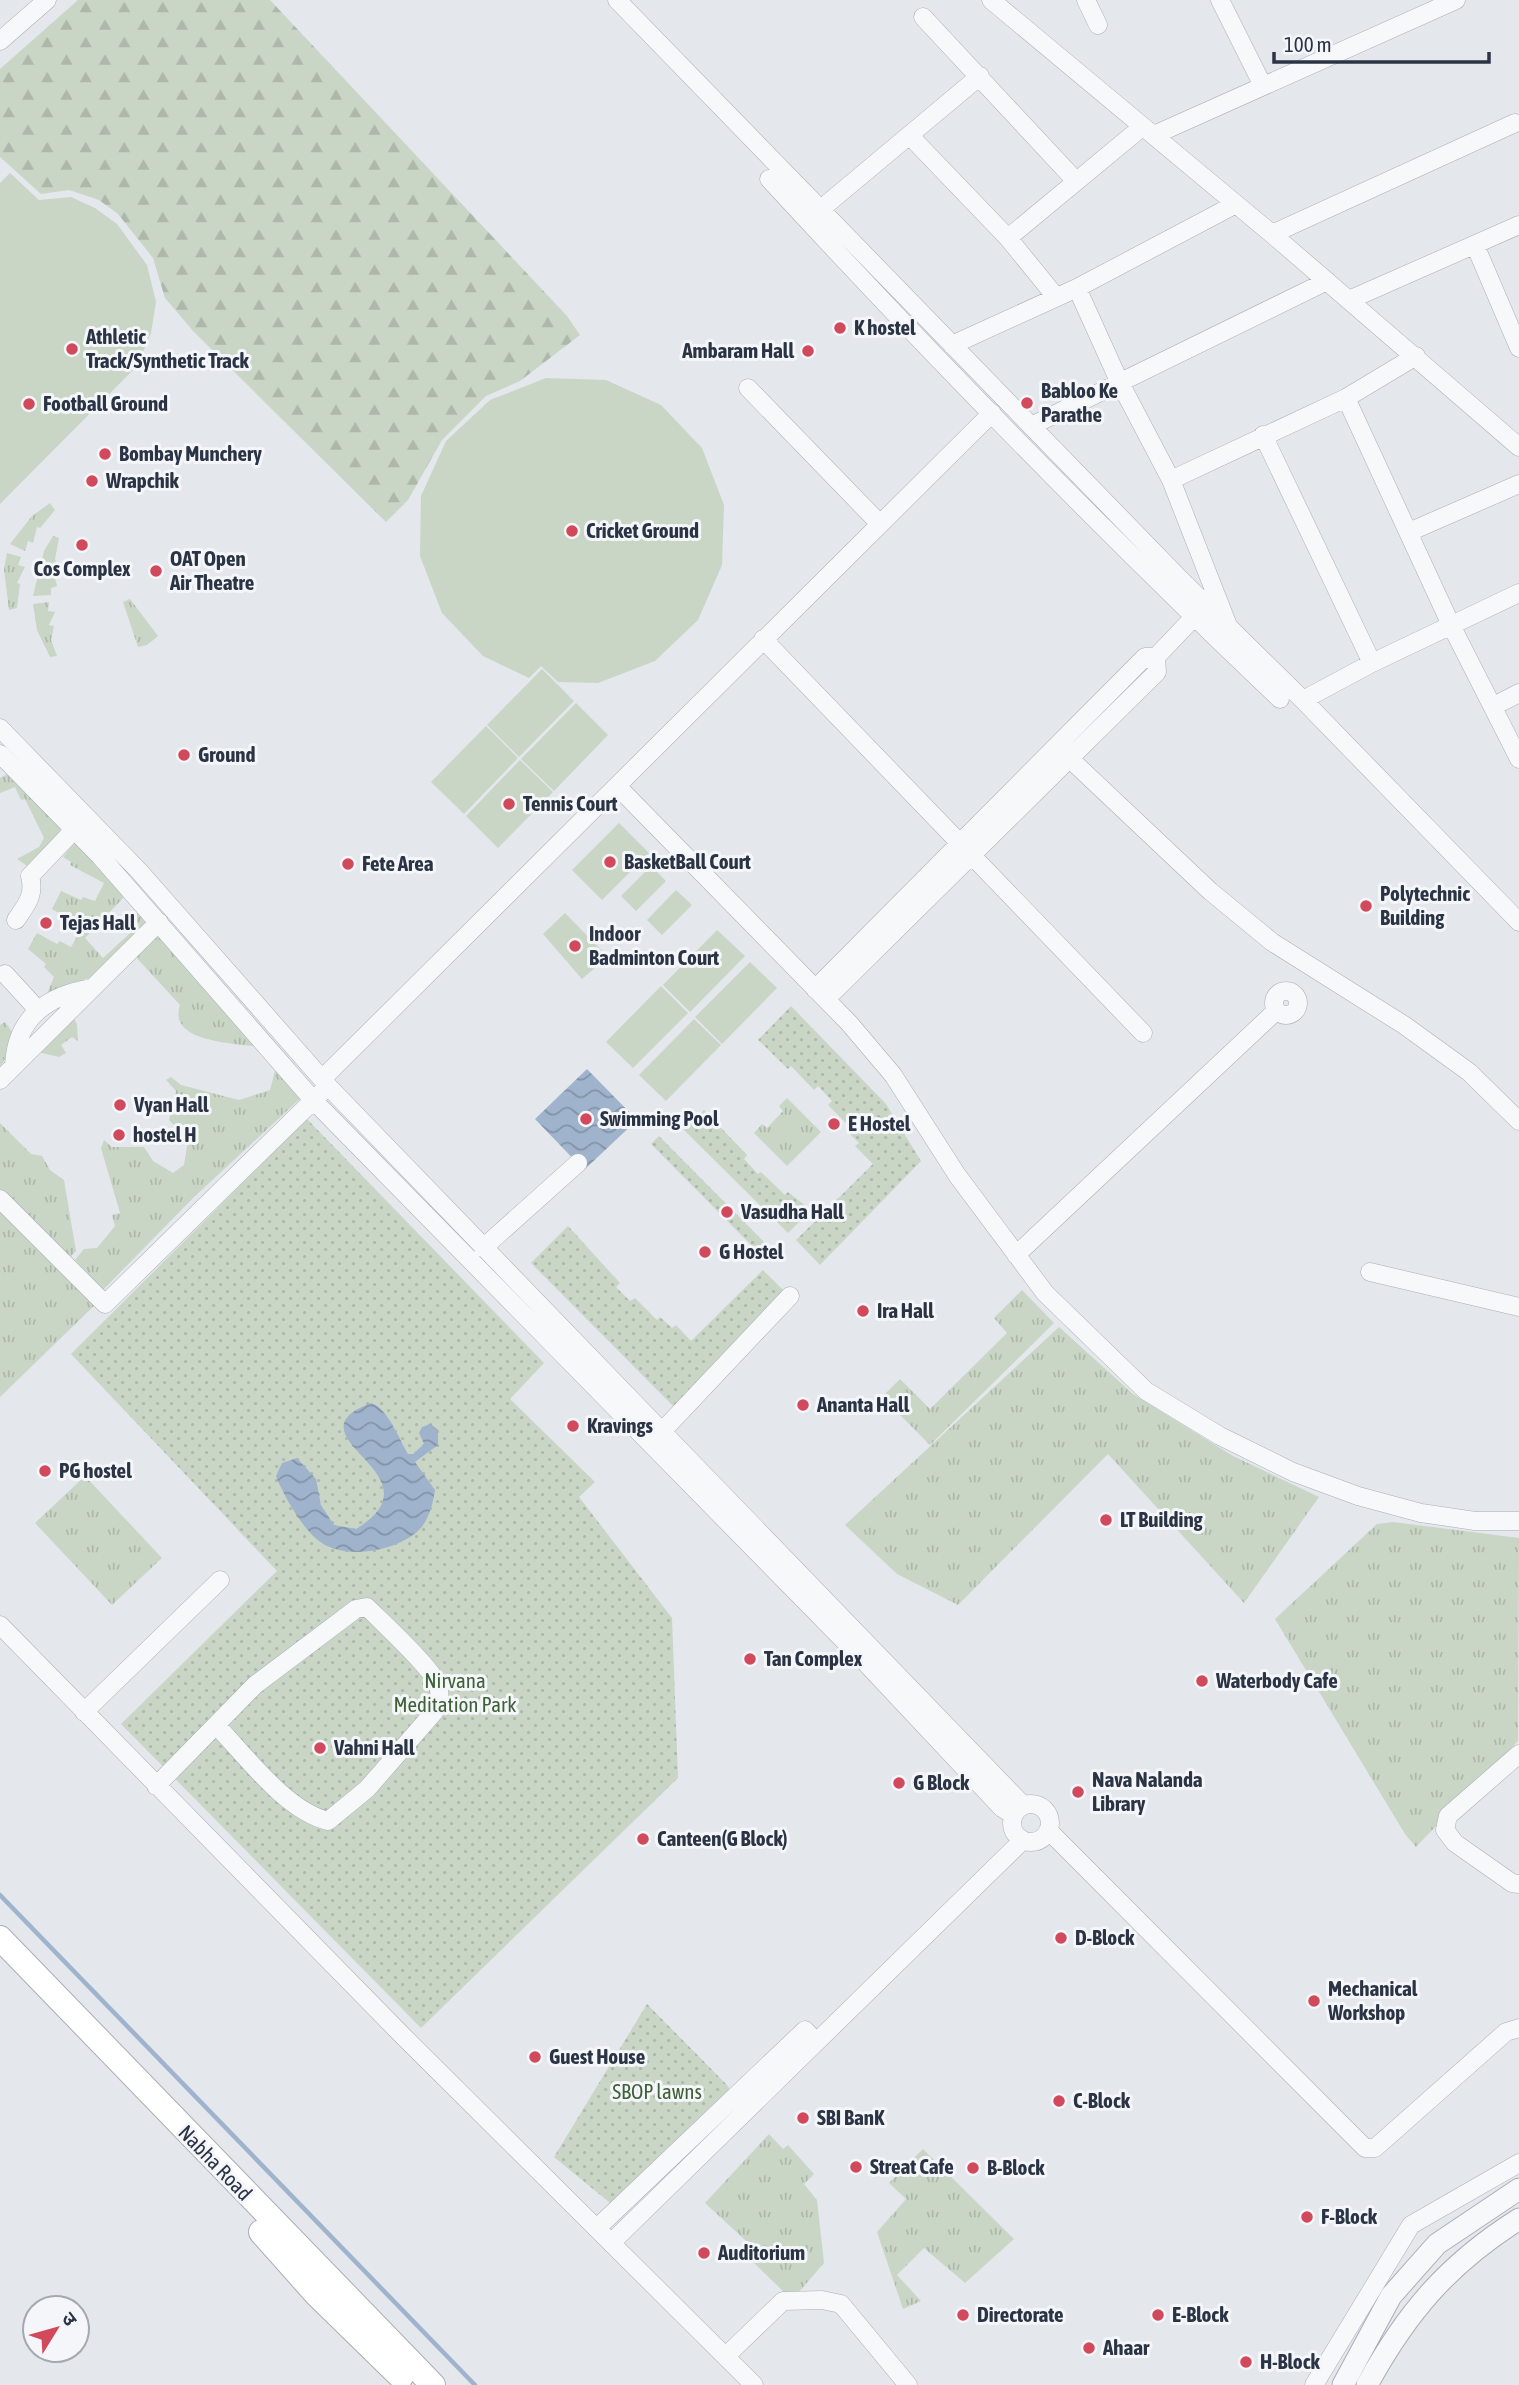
<svg xmlns="http://www.w3.org/2000/svg" width="1519" height="2385" font-family="'Asap Condensed','Noto Sans Devanagari',sans-serif">
<style>
.grass{fill:url(#grass-tufts)}
.forest{fill:url(#forest-firs)}
.park{fill:url(#park-dots)}
.garden{fill:#c9d6c5}
.water{fill:url(#water-waves)}
.lines{fill:none;stroke-linecap:round;stroke-linejoin:round}
.stream{stroke:#9fb4cc;stroke-width:4.5}
.minor-casing{stroke:#a9aeb7;stroke-width:19}
.tertiary-casing{stroke:#a9aeb7;stroke-width:23}
.secondary-casing{stroke:#a9aeb7;stroke-width:26}
.minor{stroke:#f7f8fa;stroke-width:18}
.tertiary{stroke:#f7f8fa;stroke-width:21}
.secondary{stroke:#fff;stroke-width:24}
.poi-dot{fill:#d1495b;stroke:#f4f6f9;stroke-width:2.5}
.labels{text-anchor:middle;stroke-width:6;stroke-linejoin:round;paint-order:stroke}
.poi-label{font-size:21px;font-weight:bold;fill:#2b3445;stroke:#f4f6f9;text-anchor:start}
.park-label{font-size:21px;fill:#3f6138;stroke:#f4f6f9}
.street-label{font-size:21px;fill:#2b3445;stroke:#f4f6f9}
</style>
<defs>
<pattern id="grass-tufts" width="24" height="20" patternUnits="userSpaceOnUse" patternTransform="scale(1.75)"><rect width="24" height="20" fill="#c9d6c5"/><path d="M3 7l-1-3M5 7V3M7 7l1-3M15 17l-1-3M17 17v-4M19 17l1-3" fill="none" stroke="#adb8ab"/></pattern>
<pattern id="forest-firs" width="22" height="20" patternUnits="userSpaceOnUse" patternTransform="scale(1.75)"><rect width="22" height="20" fill="#c9d6c5"/><path d="M5 1l3.5 6h-7zM16 11l3.5 6h-7z" fill="#adb8ab"/></pattern>
<pattern id="park-dots" width="8" height="8" patternUnits="userSpaceOnUse" patternTransform="scale(1.75)"><rect width="8" height="8" fill="#c9d6c5"/><path d="M2 2h.1M6 6h.1" fill="none" stroke="#adb8ab" stroke-width="1.8" stroke-linecap="round"/></pattern>
<pattern id="water-waves" width="16" height="10" patternUnits="userSpaceOnUse" patternTransform="scale(1.75)"><rect width="16" height="10" fill="#9fb4cc"/><path d="M0 5q4-4 8 0t8 0" fill="none" stroke="#8293a7"/></pattern>
</defs>
<rect width="100%" height="100%" fill="#e4e7ec"/>
<path class="grass" d="M50 503 55 510 40 528 37 527 33 543 28 541 25 551 10 544 32 516Z
M53 536 59 538 55 559 58 569 53 570 57 586 51 588V595L33 596 44 551Z
M7 553 21 557 18 565 25 567 17 583 20 584 17 608 9 610 4 569Z
M130 599 158 636 147 645 138 647 123 602Z
M49 602 48 611 55 612 49 625 54 626 51 640 57 656 50 657 37 630 33 604Z
M9 773 60 826V835L29 867 17 859 39 847 44 838 25 799 21 800 15 787 0 793V778Z
M73 844 77 845 126 895 85 938 103 958 139 925 135 918 136 910 147 919 146 925 94 976 46 996 54 977 44 967 46 964 28 949 37 933 57 944 60 941 71 947 81 930 70 924 71 920 52 909 61 891 81 900 83 897 95 901 104 883 70 865 71 862 63 857Z
M159 932 260 1047C236 1043 167 1043 180 1005L134 955Z
M74 1019 77 1024 78 1041 72 1037 61 1045 66 1053 59 1057 38 1052Z
M5 1022 13 1033 4 1061 0 1066V1025Z
M276 1067 303 1096 193 1198 103 1290 75 1260 84 1249 97 1248 115 1226 112 1215 120 1213 101 1148 104 1140 112 1147H144L153 1161 173 1173 184 1165 188 1140 169 1120 176 1091 166 1080 171 1077 181 1085 239 1100 270 1090Z
M787 1098 821 1132 787 1166 754 1133 762 1124 767 1128 783 1111 779 1106Z
M0 1123 31 1154 42 1156 50 1170 64 1180 76 1251 68 1259 0 1191Z
M0 1206 97 1303 0 1397Z
M1022 1290 1054 1323 930 1445 882 1397 900 1379 930 1409 1007 1333 994 1318Z
M1059 1327 1133 1394 1233 1456 1319 1497 1244 1603 1108 1454 958 1605 897 1574 845 1525Z
M85 1476 162 1558 112 1605 35 1523Z
M1393 1522 1519 1538 1518 1741 1416 1847 1405 1834 1275 1619 1377 1524Z
M769 2134 783 2149 788 2145 814 2174 804 2184 817 2200 824 2263 792 2300 750 2259 757 2251 705 2203Z
M923 2149 1014 2239 965 2283 924 2248 897 2275 921 2301 903 2309 877 2232 906 2199 889 2183Z"/>
<path class="forest" d="M78 0H270L567 316 580 335 520 381 486 396 442 440 408 500 386 522 194 332 165 298 153 258 118 214 99 200 69 190 41 194 0 157V69Z"/>
<path class="park" d="M791 1006 886 1104 921 1161 820 1265 796 1240 873 1164 855 1146 859 1143 847 1131 850 1127 828 1105 832 1101 818 1086 814 1090 791 1066 788 1069 758 1040Z
M704 1110 747 1155 744 1159 758 1174 761 1172 785 1195 788 1192 811 1210 788 1233 684 1130Z
M307 1119 544 1363 510 1399 595 1482 579 1497 672 1618 678 1778 421 2028 121 1724 277 1571 71 1354Z
M659 1136 771 1249 763 1257 651 1144Z
M568 1226 620 1283 616 1287 630 1301 635 1298 657 1320 660 1317 672 1328 676 1325 691 1341 763 1270 787 1294 674 1407 531 1263Z
M647 2004 727 2085 732 2093 615 2207 554 2157Z"/>
<path class="garden" d="M10 173 39 200 71 197 95 208 117 224 147 265 156 302 151 333 137 366 0 504V183Z
M546 378 606 380 661 405 702 448 724 505 722 565 698 620 655 661 598 683 558 682 541 666 529 678 483 656 442 613 420 556 421 496 446 441 490 400Z
M542 669 574 701 519 757 487 725Z
M576 703 608 735 554 791 521 759Z
M486 726 518 758 464 814 431 782Z
M520 760 553 792 498 848 466 816Z
M619 823 649 853 602 900 572 870Z
M651 866 666 881 636 911 621 896Z
M676 890 692 905 662 935 647 920Z
M565 913 608 957 582 979 543 934Z
M717 930 745 956 690 1012 663 985Z
M750 962 777 988 722 1044 695 1017Z
M661 986 688 1013 633 1068 606 1042Z
M694 1019 721 1045 666 1101 639 1075Z"/>
<path class="water" d="M587 1069 637 1120 584 1170 535 1119Z
M371 1403C388 1408 399 1439 408 1454H413L424 1444 419 1433 422 1427 430 1424 438 1430V1445L415 1462 435 1490C433 1503 429 1520 419 1530 397 1551 348 1560 322 1543 304 1532 283 1495 276 1476L282 1463 297 1458 316 1479 321 1505 334 1525 356 1529C446 1474 282 1437 371 1403Z"/>
<g class="lines">
<path class="stream" d="M0 1895 475 2385"/>
<g class="minor-casing">
<path id="minor" d="M617 0 1181 580 1303 700 1519 922
M991 0 1272 234 1519 447
M1086 0 1098 25
M1220 0 1263 86
M923 17 1075 180
M0 41 47 0
M1154 135 1456 0
M910 136 1008 238 1056 297
M769 179C934 358 1104 532 1280 699
M821 209 980 76
M1272 234 1515 123
M1008 238 1142 127
M1475 245 1519 348
M1077 288 1119 381 1171 480 1227 623
M1349 300 1519 225
M952 345 1077 288 1236 204
M748 388 880 524
M1346 398 1451 625 1519 759
M1031 426 1327 281
M1263 435 1372 663
M1171 480 1346 398 1416 356
M1409 532 1519 484
M763 639 1143 1033
M1303 700 1372 663 1519 593
M1494 706 1519 693
M0 728 139 871 322 1079
M0 754 100 856 314 1101 862 1659 1002 1808 1013 1815
M1069 758 1210 891 1272 942 1404 1025 1469 1072 1519 1121
M617 786 849 1023 893 1075 957 1175 1045 1293 1146 1391 1220 1436 1293 1472 1358 1496 1421 1513 1475 1521H1519
M16 920C27 904 35 895 30 876L75 829
M5 974 38 1010
M815 989 1145 657H1156L1194 617
M1274 1003a12 12 0 1 1 24 0a12 12 0 1 1-24 0Z
M826 999 1157 672 1156 657
M14 1066C16 1017 48 995 93 988
M0 1080 159 922
M328 1086 1023 1805
M0 1199 105 1304 328 1086 322 1079 992 413
M483 1248 578 1163
M1016 1255 1276 1011
M1370 1272 1519 1307
M653 1441 790 1296
M0 1625 400 2033 754 2385
M84 1712 220 1580
M1519 1754 1448 1816 1445 1830 1455 1843 1512 1883 1519 1884
M156 1786 255 1685 356 1609 367 1607C381 1621 433 1669 438 1685 441 1695 439 1701 435 1711L367 1789 328 1821C286 1811 246 1756 216 1725
M1012 1823a19 19 0 1 1 38 0a19 19 0 1 1-38 0Z
M1048 1830 1365 2148H1375L1506 2032 1519 2028
M597 2228 805 2030 816 2042
M611 2243 1023 1840
M726 2356 783 2301 822 2300 841 2304 908 2385
M1314 2385 1411 2225 1519 2163"/>
</g>
<g class="tertiary-casing">
<path id="tertiary" d="M1343 2385 1391 2296 1437 2244 1519 2189
M1367 2385C1407 2312 1448 2264 1519 2219"/>
</g>
<g class="secondary-casing">
<path id="secondary" d="M0 1938 433 2385
M261 2232 317 2295 401 2377"/>
</g>
<use href="#minor" class="minor"/>
<use href="#tertiary" class="tertiary"/>
<use href="#secondary" class="secondary"/>
</g>
<g class="poi-dot">
<circle cx="840" cy="328" r="7"/>
<circle cx="72" cy="349" r="7"/>
<circle cx="808" cy="351" r="7"/>
<circle cx="1027" cy="403" r="7"/>
<circle cx="29" cy="404" r="7"/>
<circle cx="105" cy="454" r="7"/>
<circle cx="92" cy="481" r="7"/>
<circle cx="572" cy="531" r="7"/>
<circle cx="82" cy="545" r="7"/>
<circle cx="156" cy="571" r="7"/>
<circle cx="184" cy="755" r="7"/>
<circle cx="509" cy="804" r="7"/>
<circle cx="610" cy="862" r="7"/>
<circle cx="348" cy="864" r="7"/>
<circle cx="1366" cy="906" r="7"/>
<circle cx="46" cy="923" r="7"/>
<circle cx="575" cy="946" r="7"/>
<circle cx="120" cy="1105" r="7"/>
<circle cx="586" cy="1119" r="7"/>
<circle cx="834" cy="1124" r="7"/>
<circle cx="119" cy="1135" r="7"/>
<circle cx="727" cy="1212" r="7"/>
<circle cx="705" cy="1252" r="7"/>
<circle cx="863" cy="1311" r="7"/>
<circle cx="803" cy="1405" r="7"/>
<circle cx="573" cy="1426" r="7"/>
<circle cx="45" cy="1471" r="7"/>
<circle cx="1106" cy="1520" r="7"/>
<circle cx="750" cy="1659" r="7"/>
<circle cx="1202" cy="1681" r="7"/>
<circle cx="320" cy="1748" r="7"/>
<circle cx="899" cy="1783" r="7"/>
<circle cx="1078" cy="1792" r="7"/>
<circle cx="643" cy="1839" r="7"/>
<circle cx="1061" cy="1938" r="7"/>
<circle cx="1314" cy="2001" r="7"/>
<circle cx="535" cy="2057" r="7"/>
<circle cx="1059" cy="2101" r="7"/>
<circle cx="803" cy="2118" r="7"/>
<circle cx="856" cy="2167" r="7"/>
<circle cx="973" cy="2168" r="7"/>
<circle cx="1307" cy="2217" r="7"/>
<circle cx="704" cy="2253" r="7"/>
<circle cx="963" cy="2315" r="7"/>
<circle cx="1158" cy="2315" r="7"/>
<circle cx="1089" cy="2348" r="7"/>
<circle cx="1246" cy="2362" r="7"/>
</g>
<g class="labels">
<g class="poi-label">
<text x="854" y="335">K hostel</text>
<text x="86" y="344">Athletic<tspan x="86" dy="24">Track/Synthetic Track</tspan></text>
<text x="794" y="358" text-anchor="end">Ambaram Hall</text>
<text x="1041" y="398">Babloo Ke<tspan x="1041" dy="24">Parathe</tspan></text>
<text x="43" y="411">Football Ground</text>
<text x="119" y="461">Bombay Munchery</text>
<text x="106" y="488">Wrapchik</text>
<text x="586" y="538">Cricket Ground</text>
<text x="170" y="566">OAT Open<tspan x="170" dy="24">Air Theatre</tspan></text>
<text x="82" y="576" text-anchor="middle">Cos Complex</text>
<text x="198" y="762">Ground</text>
<text x="523" y="811">Tennis Court</text>
<text x="624" y="869">BasketBall Court</text>
<text x="362" y="871">Fete Area</text>
<text x="1380" y="901">Polytechnic<tspan x="1380" dy="24">Building</tspan></text>
<text x="60" y="930">Tejas Hall</text>
<text x="589" y="941">Indoor<tspan x="589" dy="24">Badminton Court</tspan></text>
<text x="134" y="1112">Vyan Hall</text>
<text x="600" y="1126">Swimming Pool</text>
<text x="848" y="1131">E Hostel</text>
<text x="133" y="1142">hostel H</text>
<text x="741" y="1219">Vasudha Hall</text>
<text x="719" y="1259">G Hostel</text>
<text x="877" y="1318">Ira Hall</text>
<text x="817" y="1412">Ananta Hall</text>
<text x="587" y="1433">Kravings</text>
<text x="59" y="1478">PG hostel</text>
<text x="1120" y="1527">LT Building</text>
<text x="764" y="1666">Tan Complex</text>
<text x="1216" y="1688">Waterbody Cafe</text>
<text x="334" y="1755">Vahni Hall</text>
<text x="1092" y="1787">Nava Nalanda<tspan x="1092" dy="24">Library</tspan></text>
<text x="913" y="1790">G Block</text>
<text x="657" y="1846">Canteen(G Block)</text>
<text x="1075" y="1945">D-Block</text>
<text x="1328" y="1996">Mechanical<tspan x="1328" dy="24">Workshop</tspan></text>
<text x="549" y="2064">Guest House</text>
<text x="1073" y="2108">C-Block</text>
<text x="817" y="2125">SBI BanK</text>
<text x="870" y="2174">Streat Cafe</text>
<text x="987" y="2175">B-Block</text>
<text x="1321" y="2224">F-Block</text>
<text x="718" y="2260">Auditorium</text>
<text x="977" y="2322">Directorate</text>
<text x="1172" y="2322">E-Block</text>
<text x="1103" y="2355">Ahaar</text>
<text x="1260" y="2369">H-Block</text>
</g>
<g class="park-label">
<text x="455" y="1688">Nirvana<tspan x="455" dy="24">Meditation Park</tspan></text>
<text x="657" y="2099">SBOP lawns</text>
</g>
<g class="street-label">
<text transform="translate(215 2163) rotate(46)" y="7">Nabha Road</text>
</g>
</g>
<g transform="translate(56 2329) rotate(53)"><circle r="33" fill="#f4f6f9" stroke="#a4a8b1" stroke-width="2"/>
<path d="M0-5L12 26L0 18L-12 26Z" fill="#d1495b"/>
<text y="-10" font-size="19" font-weight="bold" text-anchor="middle" fill="#2b3445">उ</text>
</g>
<path d="M1274 52v10h215v-10" fill="none" stroke="#2b3445" stroke-width="3.5"/>
<text x="1284" y="52" font-size="21" fill="#2b3445" stroke="#f4f6f9" stroke-width="5" paint-order="stroke">100 m</text>
</svg>
